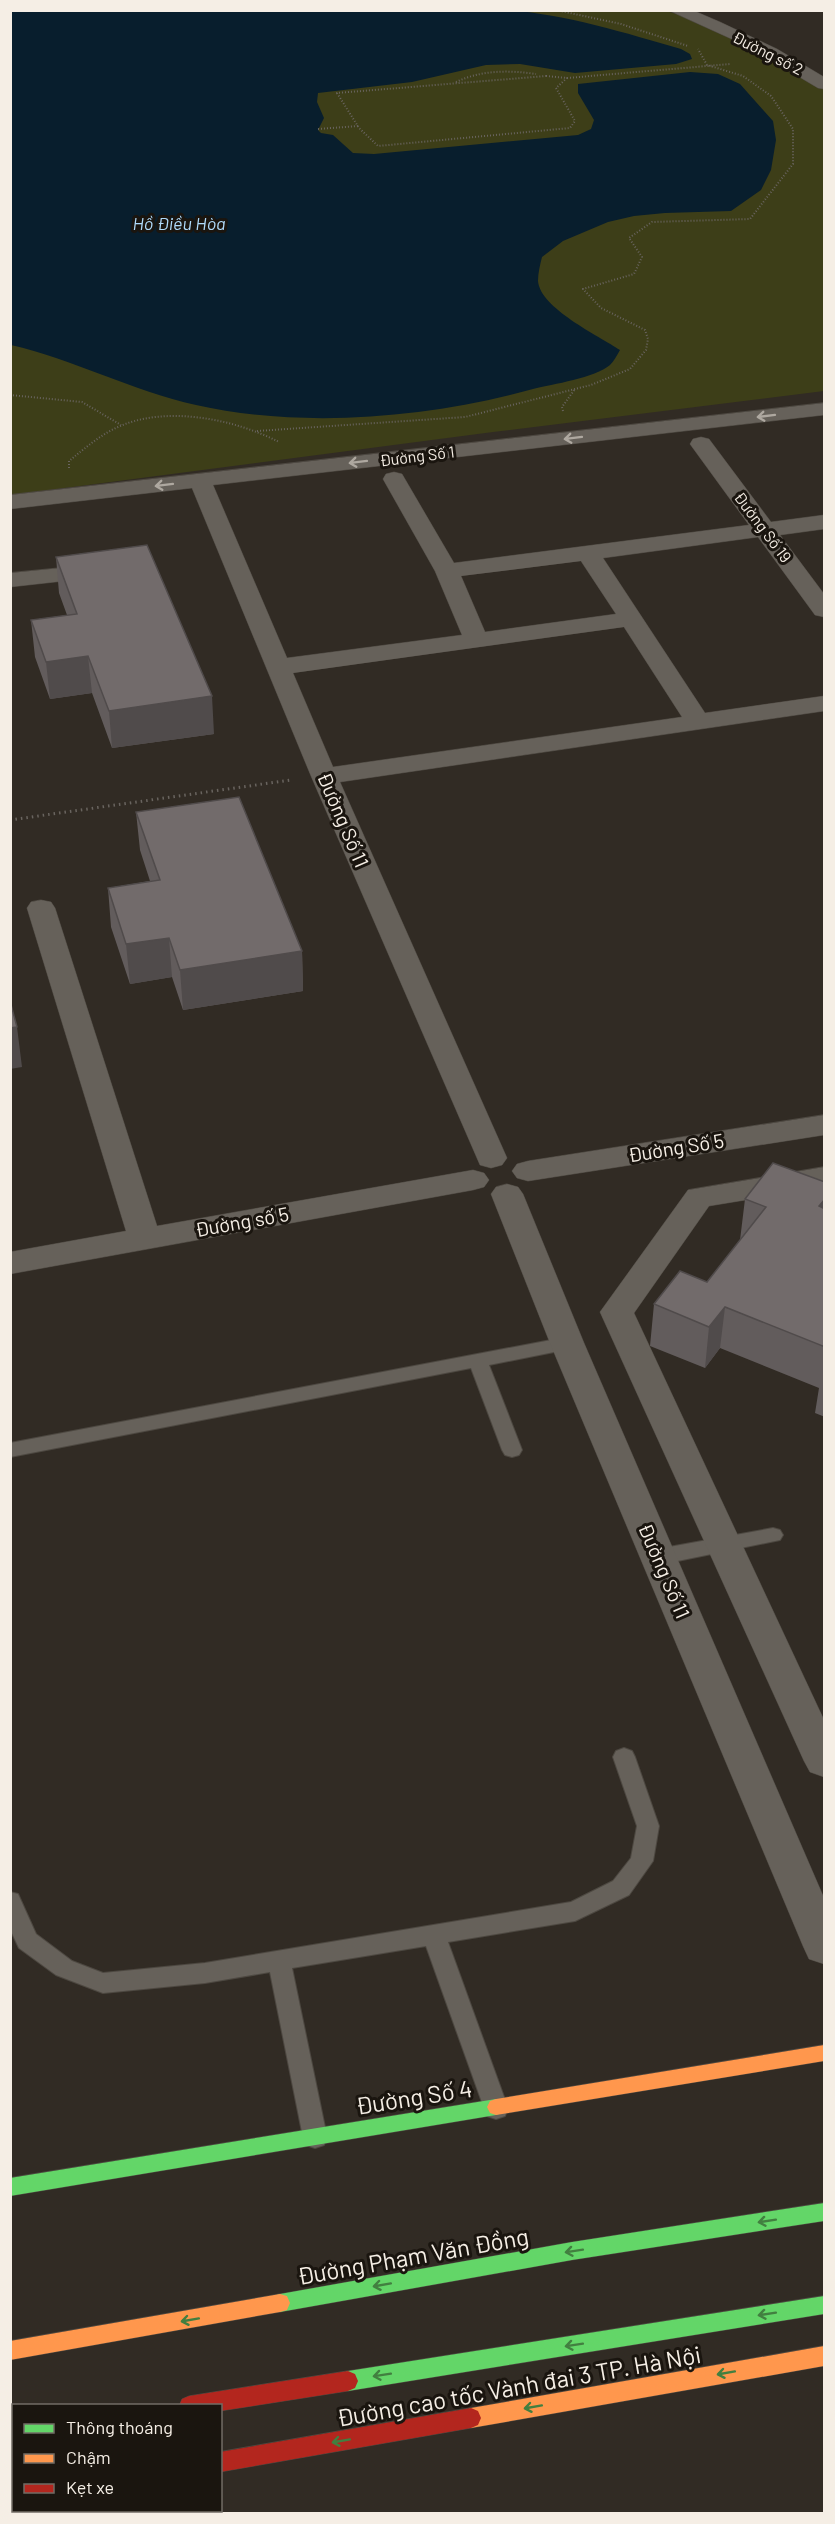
<svg xmlns="http://www.w3.org/2000/svg" width="835" height="2524" font-family="Barlow,sans-serif">
<style>
.green{fill:#3d3e18}
.water{fill:#081e2d}
.lines{fill:none;stroke-linecap:round;stroke-linejoin:round}
.lane-casing{stroke:#4d4841;stroke-width:2}
.street-casing{stroke:#4d4841;stroke-width:1}
.fast-casing{stroke:#4d4841;stroke-width:1}
.slow-casing{stroke:#4d4841;stroke-width:1}
.jam-casing{stroke:#4d4841;stroke-width:1}
.path-far1{stroke:#69645f;stroke-width:2;stroke-dasharray:1 2;stroke-linecap:butt}
.path{stroke:#69645f;stroke-width:3;stroke-dasharray:1.5 4;stroke-linecap:butt}
.lane{fill:#66615a;fill-rule:evenodd}
.street{fill:#66615a;fill-rule:evenodd}
.fast{fill:#63d668;fill-rule:evenodd}
.slow{fill:#ff974d;fill-rule:evenodd}
.jam{fill:#b3261e;fill-rule:evenodd}
.wall{fill:#625c5c}
.shaded-wall{fill:#504b4b}
.building{fill:#726b6b;stroke:#504b4b;stroke-width:1.5}
.oneway{stroke:#aea8a0}
.oneway2{stroke:#427f40}
.labels{text-anchor:middle;stroke-width:6;stroke-linejoin:round;paint-order:stroke}
.far-street-label{font-size:16px;fill:#f5eee5;stroke:#1a150f}
.far-water-label{font-size:18px;font-style:italic;fill:#afdafa;stroke:#1a150f}
.street-label{font-size:20px;fill:#f5eee5;stroke:#1a150f}
.near-street-label{font-size:24px;fill:#f5eee5;stroke:#1a150f}
</style>
<rect width="100%" height="100%" fill="#312b24"/>
<path class="green" d="M10 11H666C723 25 777 54 824 88V391L493 432 11 495Z"/>
<path class="water" d="M379 10C420 15 461 9 503 10 562 13 625 33 681 49L690 54 692 59 676 64 575 73 520 64 486 65 412 82 318 93 317 102 324 118 318 130 321 133 333 135 353 153 374 154 578 135 591 129 594 120 578 93V84L690 72 718 74 740 84 773 121 776 140 771 170 761 190 731 211 665 213 634 216 608 222 563 241 542 257C540 265 538 273 538 281 540 308 599 336 620 350 617 355 614 361 610 365 595 378 553 384 533 389 429 418 302 429 196 405 133 391 72 359 11 345V11Z"/>
<g class="lines">
<g class="lane-casing">
<path id="lane" d="M567 1337 574 1338 576 1343 574 1348 489 1365 522 1450 519 1455 512 1457 505 1455 502 1450 471 1368 10 1457V1443Z
M773 1528 780 1530 783 1535 780 1540 658 1565 651 1562 648 1557 651 1552 658 1549Z
M624 1748 632 1751 635 1757 659 1826 653 1861 629 1895 575 1921 448 1942 508 2108 505 2116 496 2119 487 2116 484 2108 426 1946 292 1968 327 2137 324 2145 315 2148 306 2145 303 2137 270 1972 205 1983 103 1993 56 1975 19 1948 10 1929V1892L18 1894 36 1934 72 1961 103 1973 205 1963 571 1902 613 1881 631 1858 637 1826 613 1757 616 1751Z"/>
</g>
<g class="street-casing">
<path id="street" d="M668 10H692L720 22 777 49 824 77V89L818 88 747 46Z
M824 403V415L213 485 287 658 462 635 435 571 383 479 386 474 394 472 402 474 454 563 749 525 690 444 693 439 701 437 709 439 771 522 824 515V529L780 535 824 594V617L815 615 758 537 603 558 705 713 824 696V711L340 782 507 1158 502 1165 491 1168 480 1165 311 776 192 488 10 509V495ZM581 561 616 614 485 632 461 576ZM624 627 682 717 333 767 293 673Z
M101 564 109 566 113 571 109 576 10 587V573Z
M41 900 51 902 55 908 157 1226 473 1170 484 1173 489 1180 484 1187 473 1190 10 1274V1252L126 1231 27 908 31 902Z
M824 1115V1135L528 1181 517 1178 512 1171 517 1164 528 1161Z
M824 1167V1187L709 1206 634 1313 824 1720V1777L810 1772 804 1761 600 1312 688 1190Z
M507 1184 518 1187 523 1194 584 1343 824 1898V1964L809 1959 803 1946 550 1343 491 1194 496 1187Z"/>
</g>
<g class="fast-casing">
<path id="fast" d="M496 2099 502 2101 505 2107 502 2113 496 2115 10 2196V2178Z
M824 2203V2221L572 2260 280 2312 273 2310 270 2303 273 2296 280 2294 572 2242Z
M824 2296V2314L348 2391 341 2388 338 2381 341 2374 348 2371Z
M14 2426V2446L10 2447V2427Z"/>
</g>
<g class="slow-casing">
<path id="slow" d="M824 2045V2061L496 2115 490 2113 487 2107 490 2101 496 2099Z
M280 2294 287 2296 290 2303 287 2310 280 2312 10 2360V2341Z
M824 2346V2366L471 2428 464 2425 461 2418 464 2411 471 2408Z
M110 2510H130V2514H110Z"/>
</g>
<g class="jam-casing">
<path id="jam" d="M348 2371 355 2374 358 2381 355 2388 348 2391 220 2411V2406H179L182 2399 189 2396Z
M471 2408 478 2411 481 2418 478 2425 471 2428 220 2472V2452Z
M10 2489H14V2509H10Z"/>
</g>
<path class="path-far1" d="M556 10 621 24 688 46
M546 76 567 78 556 88 575 121 570 128 378 146 359 128 337 93Z
M567 78 730 64
M456 82C482 70 508 70 536 74
M318 129 358 126
M10 395 82 402 121 425
M563 411 562 407 575 389
M257 431 465 417 591 385 630 369 646 350 648 339 645 330 601 308 583 289 634 274 642 257 629 238 652 222 750 219 793 164V129L771 96 743 76 707 65 698 49
M69 468V461C84 449 100 435 118 427 166 405 234 419 279 442"/>
<path class="path" d="M10 820 291 780"/>
<use href="#lane" class="lane"/>
<use href="#street" class="street"/>
<use href="#fast" class="fast"/>
<use href="#slow" class="slow"/>
<use href="#jam" class="jam"/>
</g>
<path class="wall" d="M56 557 214 734 112 748 92 693 50 699 35 657 31 620 67 615 59 593Z
M136 812 302 951 303 991 183 1010 172 977 130 984 111 927 108 888 150 881 140 850Z
M825 1182V1417L815 1413 819 1388 720 1348 705 1368 650 1346 654 1304 707 1282 740 1240 745 1199Z"/>
<path class="shaded-wall" d="M88 656 92 693 50 699 46 662Z
M212 696 214 734 112 748 109 711Z
M169 938 172 977 130 984 126 944Z
M302 951 303 991 183 1010 180 970Z
M17 1027 22 1067 10 1069V1028Z
M825 1199V1232L819 1206Z
M725 1307 720 1348 705 1368 709 1327Z"/>
<path class="building" d="M147 545 212 696 109 711 88 656 46 662 31 620 77 614 56 557Z
M239 797 302 951 180 970 169 938 126 944 108 888 160 880 136 812Z
M10 1001 17 1027 10 1028Z
M773 1163 825 1182V1199L819 1206 825 1209V1347L725 1307 709 1327 654 1304 680 1271 707 1282 766 1207 745 1199Z"/>
<defs><path id="oneway-shaft" d="M-6 0H5M1.5-3L5.5 0L1.5 3" fill="none" stroke-width="1.6" stroke-linecap="round" stroke-linejoin="round" transform="scale(1.5)"/></defs>
<g class="oneway">
<use href="#oneway-shaft" transform="translate(766 416) rotate(173)"/>
<use href="#oneway-shaft" transform="translate(573 438) rotate(173)"/>
<use href="#oneway-shaft" transform="translate(358 462) rotate(173)"/>
<use href="#oneway-shaft" transform="translate(164 485) rotate(173)"/>
</g>
<g class="oneway2">
<use href="#oneway-shaft" transform="translate(767 2221) rotate(171)"/>
<use href="#oneway-shaft" transform="translate(574 2251) rotate(171)"/>
<use href="#oneway-shaft" transform="translate(382 2285) rotate(170)"/>
<use href="#oneway-shaft" transform="translate(767 2314) rotate(171)"/>
<use href="#oneway-shaft" transform="translate(190 2320) rotate(170)"/>
<use href="#oneway-shaft" transform="translate(574 2345) rotate(171)"/>
<use href="#oneway-shaft" transform="translate(726 2373) rotate(170)"/>
<use href="#oneway-shaft" transform="translate(382 2375) rotate(171)"/>
<use href="#oneway-shaft" transform="translate(533 2407) rotate(170)"/>
<use href="#oneway-shaft" transform="translate(341 2441) rotate(170)"/>
</g>
<g class="labels">
<g class="far-street-label">
<text transform="translate(768 53) rotate(27)" y="6">Đường số 2</text>
<text transform="translate(417 456) rotate(-7)" y="6">Đường Số 1</text>
<text transform="translate(763 527) rotate(53)" y="6">Đường Số 19</text>
</g>
<g class="far-water-label">
<text x="179" y="230">Hồ Điều Hòa</text>
</g>
<g class="street-label">
<text transform="translate(343 820) rotate(67)" y="7">Đường Số 11</text>
<text transform="translate(676 1148) rotate(-9)" y="7">Đường Số 5</text>
<text transform="translate(242 1222) rotate(-10)" y="7">Đường số 5</text>
<text transform="translate(664 1571) rotate(67)" y="7">Đường Số 11</text>
</g>
<g class="near-street-label">
<text transform="translate(414 2098) rotate(-9)" y="8">Đường Số 4</text>
<text transform="translate(413 2257) rotate(-10)" y="8">Đường Phạm Văn Đồng</text>
<text transform="translate(519 2387) rotate(-10)" y="8">Đường cao tốc Vành đai 3 TP. Hà Nội</text>
</g>
</g>
<rect width="835" height="2524" fill="none" stroke="#f5eee5" stroke-width="24"/>
<rect x="12" y="2404" width="210" height="108" fill="#1a150f" stroke="#726c65" stroke-width="1.5"/>
<rect x="24" y="2424" width="30" height="9" fill="#63d668" stroke="#726c65" stroke-width="1.5"/>
<text x="66" y="2434" font-size="18" fill="#f5eee5">Thông thoáng</text>
<rect x="24" y="2454" width="30" height="9" fill="#ff974d" stroke="#726c65" stroke-width="1.5"/>
<text x="66" y="2464" font-size="18" fill="#f5eee5">Chậm</text>
<rect x="24" y="2484" width="30" height="9" fill="#b3261e" stroke="#726c65" stroke-width="1.5"/>
<text x="66" y="2494" font-size="18" fill="#f5eee5">Kẹt xe</text>
</svg>
